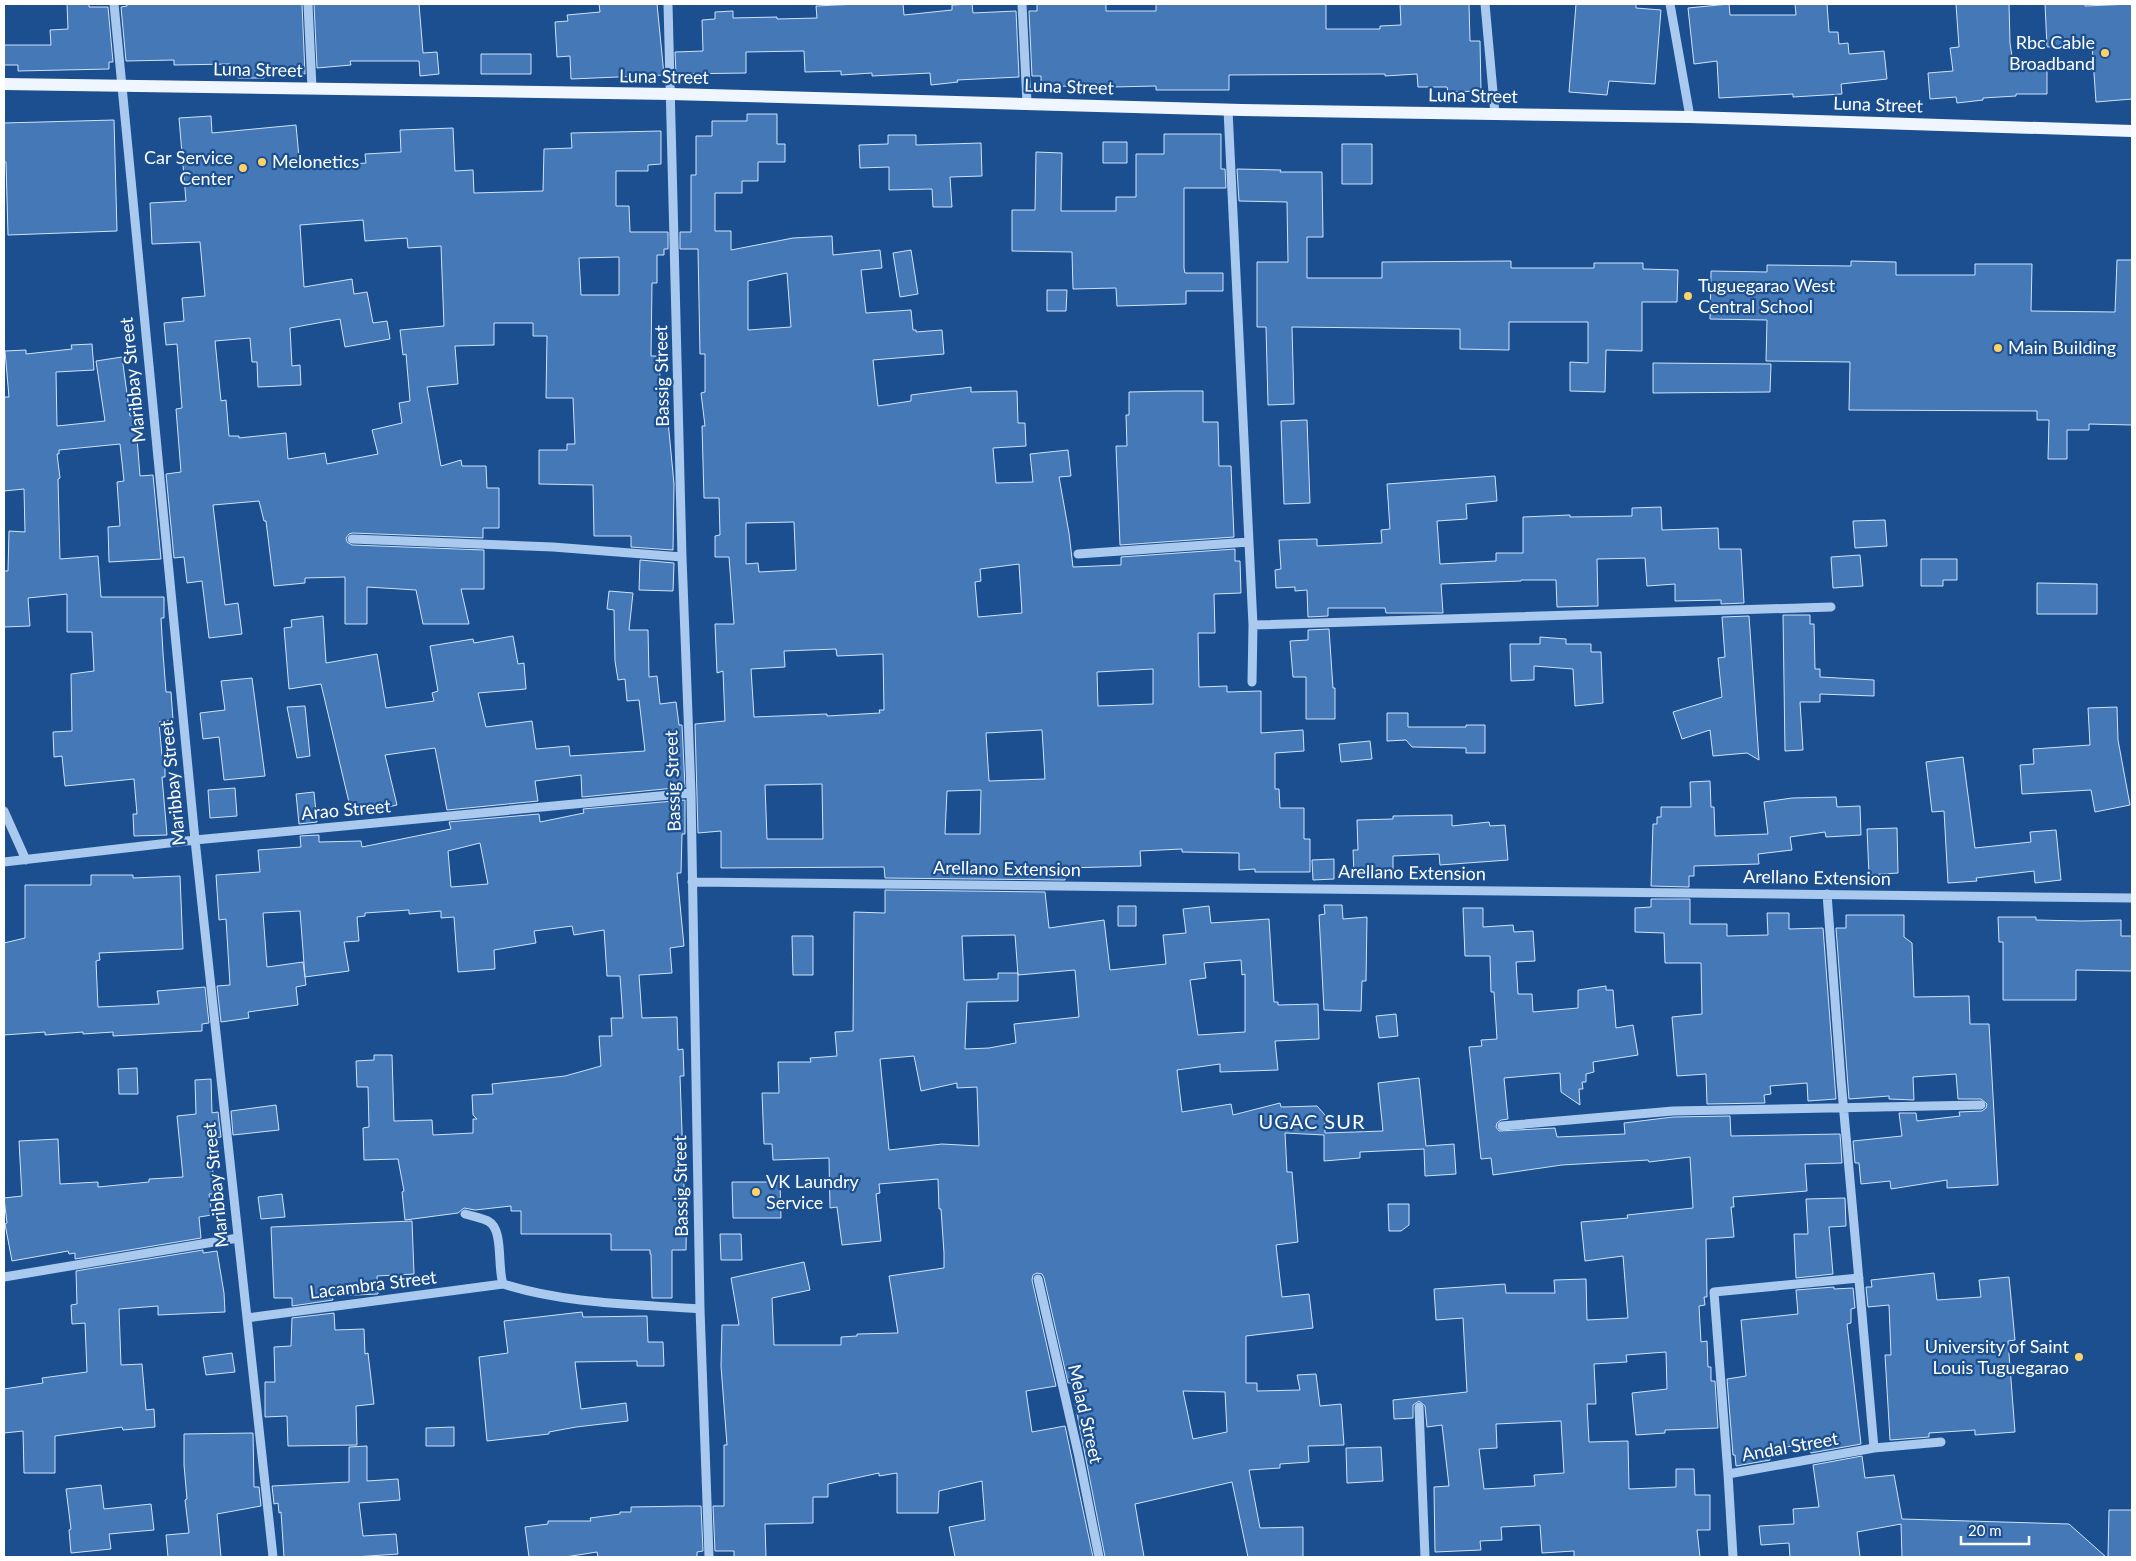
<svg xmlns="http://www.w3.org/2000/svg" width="2136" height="1561" font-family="Lato,sans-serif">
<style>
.building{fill:#4478b7;stroke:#cfe3fa;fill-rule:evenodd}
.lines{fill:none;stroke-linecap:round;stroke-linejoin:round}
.minor{stroke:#a9c9ee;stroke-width:9}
.major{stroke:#f0f6ff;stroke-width:12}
.poi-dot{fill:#ffd166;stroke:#1b4f8f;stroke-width:2}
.labels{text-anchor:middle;stroke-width:4.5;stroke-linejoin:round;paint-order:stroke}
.poi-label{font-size:18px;fill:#fff;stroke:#1b4f8f;text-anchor:start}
.street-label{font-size:18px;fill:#fff;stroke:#1b4f8f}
.quarter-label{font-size:20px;letter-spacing:1px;fill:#fff;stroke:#1b4f8f}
</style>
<rect width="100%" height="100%" fill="#1b4f8f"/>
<path class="building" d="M67 4H89V7H108L113 62H109V69L18 71V65H4V45H51L50 30 68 29Z
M127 4H302L305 74H264V78H238V71H230V64L174 65V60L126 61 121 7 127 6Z
M314 4H419L423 53 437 52 439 74 420 76 419 61H350L351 65 317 68Z
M599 4H657L664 75 571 79 570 56 557 57 555 22 568 21 567 15 600 12Z
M858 4H903L904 15 952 10V5L972 4 973 13 1016 11 1019 77 957 80 958 82 931 85 930 73 872 76V73L841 75V71L805 72 804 51 746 52V73L676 74 675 52 703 51 702 20 715 19V12L733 11V18L777 17V19L817 18 816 6Z
M1037 4H1106V11H1156V4H1326V29H1380V26L1401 25 1400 4H1469L1470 41H1480L1481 91 1448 92 1447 87H1418L1417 74 1385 76V74L1229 75V90H1156V86L1113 87V88L1069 89 1070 86 1041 87V76H1032L1029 11H1037Z
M1576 4H1636V8L1661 10 1655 84 1609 81 1607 95 1569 92Z
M1729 4 1730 15H1796L1795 4H1827L1829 32H1838L1839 44 1848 43 1849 54 1884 51 1887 79 1841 84 1842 94 1793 97V94L1719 98 1717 61 1694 64 1688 8Z
M1956 4H2009L2010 43 2014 70 2047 69V94H2016V96L1983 98V100L1957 103 1956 97 1930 99 1928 73 1953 71 1950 48 1959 47Z
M2045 4H2085V6L2132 4V99L2096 102 2092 45 2047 47Z
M481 54H531V74H481Z
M747 114H777V144H785V162H758V181H742V193H715V231H731V250L793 238 832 236 833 255 880 250 882 268 861 270 866 313 911 310 913 330H916V332L942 330 944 354 873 360 878 406 911 401V395L971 387V392L1017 391 1018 423H1025L1026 446 993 448 996 483 1033 482 1030 454 1068 450 1071 476 1059 477 1069 533 1073 567 1121 565V557L1235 549V561H1240L1241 593 1214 594 1215 633H1198L1199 687 1227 686V692L1261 691V733L1303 730 1304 751 1275 753V789H1279L1280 808H1304V839H1310V872H1255V869L1239 870V853L1182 852V849L1140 851 1141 866 1065 868V880L885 878 884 867 721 868V831L698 833 695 724 725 721 723 671 717 673 715 624H734L729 557H715V536L720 535 719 498H704L702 426H705L701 393 705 392V354H700L698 249H680V232H691V175H696V136H712V121H747ZM787 273 791 327 748 330V281ZM794 522 796 570 759 572 758 563 746 564V523ZM1019 564 1022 613 978 617 975 582 981 581 980 569ZM836 649 837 656 883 654 884 710H879L880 713 827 716V714L754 717 751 669 785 667 784 651ZM1153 669V704L1098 706 1097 672ZM1042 730 1045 779 989 781 986 733ZM822 784 823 839H767L765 785ZM981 790 980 834H945L947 791Z
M211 116 212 133 296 125 300 168 366 163 365 154 401 152 400 130 453 128 455 171 473 170 474 193 543 191 544 149 572 148 571 133 661 131V164L648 165V171H616V206H629L630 232H668V249H664V255H657V283H652L651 356H659L662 422 668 421 674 484 673 550 631 547V536H594L593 485 539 484V450H567V444H575L573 398H546L547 336H533V323H494V345L455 346 458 384 427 387 441 466 461 460 462 466H486L487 488H499V528H483V538L352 533 349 534 346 538 347 542 352 545 484 550V589H461L469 624H423L416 590 367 587V624H345V577L305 578V583L274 586 266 521H264L259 501 213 505 225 605 238 603 242 634 209 638 202 581 187 583 184 557 174 558 166 474 181 472 176 409 182 408 177 344 166 345 164 323 184 321 182 298 205 296 200 242 152 244 150 203 186 201 179 118ZM363 220 365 241 407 238 408 248 441 246 444 326 400 330 403 355 406 354 410 401 399 403 402 423 372 430 378 454 327 464 325 453 288 459 286 433 239 438V436H229L226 400 221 401 215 341 250 338 252 362H257L258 387 301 385 300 365 292 366 290 328 340 319 345 347 390 339 387 321 373 323 367 292 354 294 352 279 304 287 300 225ZM619 257V295H581L579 258Z
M114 120 117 231 8 235 6 162H4V123Z
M1164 134H1221V169H1225L1226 188H1184V268L1185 273H1223V291H1186V304L1117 306 1116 288 1073 289 1072 252 1012 251V210H1035L1036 152 1062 153 1061 211H1116V197H1136V154H1164Z
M888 135H916V145L981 143 982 176 950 177 952 207H933L932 189 889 190V167L860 168 859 145 888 144Z
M1103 142H1127V163H1103Z
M1342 144H1372V184H1342Z
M1237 169 1281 170 1280 172H1322L1323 237H1307V278H1382V262L1511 261V268H1594V263H1643V269L1678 270 1677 302H1642V351L1606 350 1605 392 1570 391V362L1588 363V322H1509V350L1460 349V329L1292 327 1294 404 1268 405 1266 327H1257V262H1288L1287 202 1239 201Z
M911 250 918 294 900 297 893 253Z
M2117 260H2132V425L2089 424V430H2067V459H2048L2049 420H2037V411L1849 410 1850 362 1766 361 1767 320 1710 319 1711 271 1767 272V265L1851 266V261L1896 262V275H1975V264H2032L2031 311 2115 312Z
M1047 290H1067L1066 311H1047Z
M92 344 94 370 56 372 57 426 105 421 96 361 122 357 130 416H139L140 438H137L140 476 153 475 161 559 109 562 108 527 120 526 117 482 124 481 120 444 59 450V454H57L60 478 58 479 60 559 98 556 101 597H164V618H161L163 653 166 692H171L173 720 159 722 162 756H165V777H162L167 835 134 836 133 814H137L134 779 65 786 62 756 54 757 53 732 72 731 71 674 94 671 92 632H67V594L28 598 30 626 4 627V571H8L9 531 25 532 24 489 4 491V397H9L5 351 26 350V354L72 349 71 345Z
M1653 363 1771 364 1770 392 1653 393Z
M1174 391H1203V422H1218L1219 466H1231L1234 537 1120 545 1116 446H1127L1126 415H1129V392Z
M1307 420 1310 503 1284 504 1281 421Z
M1495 476 1497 501 1466 504 1467 519 1437 521 1440 564 1496 561V553H1523V517L1570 515V517L1632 516V508L1661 507 1662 530 1718 528 1719 549H1741L1744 603 1721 604V600L1675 601V584L1647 586 1645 558 1597 559 1598 606 1557 607 1556 580H1521V581L1441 584 1443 613H1386L1385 608H1328V616L1308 617 1307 590 1295 591V587L1276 588 1275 570 1281 569 1279 540 1317 539V546L1382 543 1381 530 1390 529 1387 484Z
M1885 520 1887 546 1855 548 1853 521Z
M1860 555 1863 586 1833 588 1831 557Z
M1921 559H1957V580H1943V586H1921Z
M640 560 674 563 673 591 639 590Z
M2037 583 2097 584V614H2037Z
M609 591 633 593 629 630H648L649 677 657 676 660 704 676 702 679 725H682L685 787 582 797 581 775 535 781 538 801 447 810 435 748 385 755 397 805 352 815 321 684 289 689 284 628 292 627 291 620 323 616 326 663 377 654 386 708 434 701 432 693 438 691 430 646 473 639 474 643 513 636 518 664 524 663 526 689 478 693 486 727 532 721 536 749 569 746 570 756 645 751 639 700 627 701 625 679 618 680 615 661 614 610 607 609Z
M1783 615H1810V624H1814L1815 669H1820V677L1874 680V696L1820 694V702H1800L1803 750 1785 751Z
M1749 616 1759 760 1747 753 1713 756 1710 730 1682 739 1673 712 1722 697 1718 658 1725 657 1722 617Z
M1329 629 1333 688H1335V719H1306V677H1293L1290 641 1308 640V630Z
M1540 637 1566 639V644H1591V652H1601L1603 703 1575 706 1573 669 1534 666V680L1511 681 1510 644H1540Z
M252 678 265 776 224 780 219 737 203 739 200 713 225 710 221 681Z
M305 706 310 756 297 758 287 707Z
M2117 707 2118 740 2130 805 2095 812 2091 790 2022 794 2020 765 2034 764 2033 749 2090 745 2088 708Z
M1387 713H1408V727H1466V725H1485V753H1466V748L1412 747 1406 740 1387 741Z
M1370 741 1372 759 1341 762 1339 744Z
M1963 757 1975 848 2031 842 2030 832 2056 830 2061 880 2035 883 2034 871 1976 878 1977 881 1948 883 1944 811 1932 812 1926 762Z
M1710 781 1711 807H1714L1715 836 1768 834 1764 802 1792 798 1836 797 1837 807 1860 806 1861 835 1826 837 1825 832 1790 837 1792 850 1758 854 1759 864 1694 866V876H1689V887L1651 886 1653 824H1657V817H1661V807H1691L1690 782Z
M235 788 237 816 210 818 208 790Z
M314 792 317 822 299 824 296 794Z
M685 800V834H682L681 873H677L684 946 670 948 672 973 639 975 642 1018 677 1017 678 1050 683 1049 684 1076H680L684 1187H687L686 1250H672V1298H652L651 1254H650V1250H611V1234H521V1211H511V1206L475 1210 464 1208 458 1213 405 1220 402 1192 404 1191 398 1159 364 1160 363 1128 369 1127 368 1087H357L356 1061 374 1060V1055H392L394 1121 432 1120 433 1135 473 1133V1119H477L473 1115 472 1095 493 1094 492 1084 565 1076 601 1066 599 1036H612L611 1018H623L620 976H607L604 930 574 935 572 926 534 931 536 943 494 950 495 969 458 972 454 917 441 918V911L409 914V910L365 913V916L357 917 359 941 344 942 349 971 305 977 300 911 263 913 267 967 303 962 306 985 296 987 298 1005 248 1012 249 1018 221 1022 217 986 230 985 226 919 219 920 216 875 260 872 258 850 301 847 300 836 319 835V842L361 841 362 847 451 829 449 822 539 814 540 822 584 813 583 809ZM480 843 488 884 451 887 448 851Z
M1452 815V826L1489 822 1490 826 1505 825 1508 860 1440 865 1439 854 1393 856V874H1354L1353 850H1358L1357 820 1393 819V816Z
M1897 828 1898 873 1869 875 1867 829Z
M1334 859V879L1313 880 1312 860Z
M91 875H133V878L180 876 183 949 99 953 100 960 96 961 98 1007 159 1004 157 991 205 987 209 1023 202 1024V1031L113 1036V1032L83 1034V1032L45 1035V1032L4 1035V943L25 938V885H91Z
M885 890 1045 892 1049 928 1104 920 1110 970 1166 964 1163 935 1186 933 1183 909 1209 906 1211 923 1269 919 1274 1002H1278V1005L1318 1004 1319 1039 1275 1041 1278 1070 1220 1072V1064L1177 1070 1182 1112 1231 1104 1233 1115 1280 1103 1281 1107 1317 1106 1325 1115V1133L1383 1131 1378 1083 1419 1078 1426 1146 1454 1144 1456 1174 1425 1176 1424 1149 1360 1152V1158L1324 1161V1135L1285 1133 1287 1172H1292L1298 1242 1276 1245 1282 1297 1309 1294 1313 1328 1246 1336V1383H1257V1391L1300 1390 1297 1375 1316 1374 1320 1406 1341 1404 1344 1445 1308 1446 1309 1462 1280 1464V1468L1249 1470 1260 1528 1303 1527V1557H1248L1232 1482 1135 1504 1144 1557H1105L1071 1383H1068L1044 1278 1042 1274 1037 1273 1033 1275 1032 1280 1056 1386 1026 1391 1032 1432 1065 1426 1093 1557H955L949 1527 985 1520 982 1481 939 1491 938 1513H897V1473L879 1476V1473L828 1484V1497H813V1523L765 1524 766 1557H734V1551H715L713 1506H724V1445H727L721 1366 722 1325H739L731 1278 804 1262 810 1290 772 1298 774 1345H841V1337L857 1336V1334L898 1333 889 1276 944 1268V1253L941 1209H939L938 1179 879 1184 880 1193 876 1194 881 1241 842 1245 837 1207 830 1208 829 1158 773 1160 772 1144H764L762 1093H779L778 1062H811L810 1058 837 1056 835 1032 853 1031 854 912 885 913ZM1015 935 1018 975 1075 970 1079 1017 1014 1024 1016 1043 989 1048 965 1049 967 1002 1018 1001V973H998V979L964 980 962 936ZM1241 960 1242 975 1245 974V1032L1198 1035 1190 980 1206 978 1204 963ZM914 1056 921 1091 957 1083V1088L977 1087 979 1146 942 1144 889 1150 880 1059ZM1183 1391 1225 1392 1227 1432 1193 1439Z
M1651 899H1690V924H1727V936L1768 935 1767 913H1789V929L1823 928 1836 1099 1808 1101 1807 1083 1770 1086 1771 1094 1764 1095 1765 1103 1707 1104 1706 1074 1677 1076 1672 1017 1702 1014 1701 963H1665L1664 933 1635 932V908L1651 907Z
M1324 905H1342L1343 919 1367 917 1366 981H1362L1361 1011 1324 1010 1319 915 1325 914Z
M1118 906H1136V926H1118Z
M1463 908H1483V927L1513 925 1514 932 1533 931 1535 961 1516 962 1518 994H1532L1533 1012 1578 1008V990L1606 986V990H1613L1616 1028 1633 1025 1638 1055 1593 1062 1594 1072 1586 1074V1082H1582L1583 1089H1579L1580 1105 1561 1092 1560 1073 1504 1078 1508 1119 1501 1120 1497 1123 1496 1127 1499 1131 1555 1128 1557 1137 1625 1134 1624 1123 1673 1117 1730 1116 1731 1136 1840 1134 1842 1163 1805 1164 1807 1191 1733 1197 1734 1207H1731L1734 1237 1706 1239 1707 1297H1704L1705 1305 1699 1306 1701 1342 1707 1341 1708 1367H1711V1381H1715L1718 1428 1665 1430V1433L1636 1435 1632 1393 1667 1389 1666 1352 1626 1355 1627 1362 1594 1364 1596 1404H1587L1589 1442 1628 1441 1629 1489 1676 1487V1469H1694L1695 1495H1710V1530H1697L1700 1557H1574V1551L1542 1553 1540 1525 1501 1527 1502 1540 1480 1541 1481 1550 1435 1552 1434 1487 1449 1486 1442 1425 1427 1427 1425 1406 1419 1401 1413 1405V1418L1394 1419 1393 1400 1467 1392 1463 1318 1436 1320 1434 1289 1505 1284 1506 1293H1555L1554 1280 1586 1279 1587 1320 1628 1318 1623 1256 1585 1261 1581 1222 1628 1218 1627 1215 1693 1208 1690 1157 1649 1162 1648 1160 1562 1165 1493 1175 1491 1158 1481 1159 1469 1047 1482 1046 1481 1040 1497 1039 1494 992H1491L1490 956H1465ZM1561 1421 1564 1473 1534 1475 1535 1486 1484 1489 1479 1449 1497 1448 1496 1424Z
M1846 915H1904V937L1912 943 1914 997 1969 996 1970 1024H1989L1998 1185 1947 1188V1180L1891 1189 1890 1181 1861 1184 1859 1163H1855L1853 1141 1902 1136 1899 1113H1916L1917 1121 1960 1116 1959 1112 1982 1111 1986 1108 1987 1104 1981 1099H1958L1956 1074 1913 1077 1914 1100 1889 1099V1096L1849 1099 1836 928H1846Z
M1998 917H2036V920L2082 921 2121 920V936H2132V971L2076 970V1000H2003V942H1999Z
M792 936H813V975H793Z
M1396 1014 1398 1036 1379 1038 1376 1016Z
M137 1068 138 1094H119L118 1069Z
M211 1079 212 1113 218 1112 221 1137 216 1138 217 1151 211 1152 215 1194H209L212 1215 199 1217 201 1238 75 1259V1253L69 1254 68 1251 12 1261 5 1224 7 1223 4 1198 22 1196 19 1141 58 1139 60 1184 98 1182V1187L149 1182V1179L183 1177 177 1116 196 1114 195 1080Z
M276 1105 279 1130 233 1135 231 1111Z
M732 1182H780L781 1218H733Z
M282 1194 285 1217 261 1219 258 1197Z
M1845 1198 1846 1226 1829 1227 1833 1274 1796 1278 1794 1234H1808L1806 1199Z
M1388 1204H1409V1225L1401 1231H1389Z
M412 1221 414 1274 377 1276 378 1294 332 1296 333 1300 292 1306V1298H274L271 1227Z
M720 1234H741L742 1260H721Z
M203 1250V1253L217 1251 224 1293 225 1312 158 1315V1306L119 1309 121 1365 142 1364 146 1410 154 1409 155 1427 123 1430 122 1427 55 1436V1473H24L23 1431 4 1433V1389L43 1383 42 1378 87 1372 85 1323 72 1324 71 1305 77 1304 76 1271Z
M1934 1273 1937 1300 1981 1297 1979 1280 2009 1277 2015 1340 2008 1341 2015 1432 1975 1435V1430L1929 1433V1437L1890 1440 1885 1355H1891L1889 1305 1868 1307 1866 1287H1872L1871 1280Z
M1834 1287V1289L1853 1288 1855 1308 1851 1309V1323L1847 1324 1861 1444 1811 1453 1809 1444 1769 1449 1770 1460 1736 1466 1735 1455H1733L1727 1379 1746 1376 1741 1320 1798 1314 1796 1290Z
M582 1312 583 1317 647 1316 648 1342H663L664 1366H637V1361L575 1362 581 1409 626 1403 628 1421 576 1427 549 1432V1434L487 1441 479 1357 508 1353 504 1321Z
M334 1313 335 1330 364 1329 365 1354 368 1353 374 1404 356 1406 357 1445 288 1446 287 1416 265 1417V1382H275L274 1347 291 1346 292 1318Z
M232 1353 235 1372 206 1375 203 1357Z
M454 1427V1446H426V1428Z
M253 1433 254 1487H259L261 1506 217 1514 221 1557H168L166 1535 189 1533 185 1500 187 1499 184 1465V1434Z
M367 1446V1481L398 1479 400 1500 359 1503 363 1536 396 1534 398 1554 354 1557H284L281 1512 279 1513 278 1503 274 1504 272 1486 349 1482V1447Z
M1381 1447 1383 1481 1347 1483 1346 1448Z
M1862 1456 1865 1478 1894 1475 1902 1519 2069 1524 2106 1557H1902L1901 1524 1857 1532 1860 1557H1790L1789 1543 1761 1545 1759 1526 1794 1524 1793 1509 1819 1507 1813 1465Z
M101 1485 104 1509 151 1504 154 1530 109 1534 111 1549 71 1553 69 1530 71 1529 66 1489Z
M688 1506H701L703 1551 697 1552V1557H598L597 1552 565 1557H529L525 1527 548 1524V1521H591L590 1518 620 1514V1512H631V1507Z
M2109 1510H2132V1557H2108Z"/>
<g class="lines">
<path class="minor" d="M114 4 195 840 273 1557
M308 4 312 88
M668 4 682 557 691 793 700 1309 709 1557
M1022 4 1027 103
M1485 4 1495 114
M1670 4 1690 117
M1228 110 1253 625 1252 682
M352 539 553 547 682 557
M1078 554 1249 542
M1253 625 1831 607
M4 811 26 860
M4 862 195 840 691 793
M692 882 2132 898
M1827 894 1841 1080 1874 1448
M1502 1126 1673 1111 1981 1105
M465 1214C473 1216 481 1218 488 1221 504 1229 497 1266 503 1284 566 1304 634 1304 700 1309
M4 1277 238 1238
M1038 1279 1079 1457 1099 1557
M247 1318 503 1284
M1419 1407 1425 1557
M1728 1474 1714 1292 1859 1278
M1733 1557 1728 1474 1874 1448 1941 1442"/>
<path class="major" d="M4 84 671 94 1242 110 1690 117 2132 131"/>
</g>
<g class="poi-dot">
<circle cx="2105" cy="53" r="5"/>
<circle cx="262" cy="162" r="5"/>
<circle cx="243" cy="168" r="5"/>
<circle cx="1688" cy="296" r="5"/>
<circle cx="1998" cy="348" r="5"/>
<circle cx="756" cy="1192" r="5"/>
<circle cx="2079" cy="1357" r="5"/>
</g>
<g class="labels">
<g class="poi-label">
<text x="2095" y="49" text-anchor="end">Rbc Cable<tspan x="2095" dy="21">Broadband</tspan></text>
<text x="233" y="164" text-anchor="end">Car Service<tspan x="233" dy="21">Center</tspan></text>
<text x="272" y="168">Melonetics</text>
<text x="1698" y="292">Tuguegarao West<tspan x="1698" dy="21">Central School</tspan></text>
<text x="2008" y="354">Main Building</text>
<text x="766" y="1188">VK Laundry<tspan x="766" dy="21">Service</tspan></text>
<text x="2069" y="1353" text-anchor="end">University of Saint<tspan x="2069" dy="21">Louis Tuguegarao</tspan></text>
</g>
<g class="street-label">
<text transform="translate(258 70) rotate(1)" y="6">Luna Street</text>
<text transform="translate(664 77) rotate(1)" y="6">Luna Street</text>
<text transform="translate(1069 87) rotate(2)" y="6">Luna Street</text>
<text transform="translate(1473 96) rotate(1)" y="6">Luna Street</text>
<text transform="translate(1878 105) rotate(2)" y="6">Luna Street</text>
<text transform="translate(662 376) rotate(-91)" y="6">Bassig Street</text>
<text transform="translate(133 380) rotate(-96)" y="6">Maribbay Street</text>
<text transform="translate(673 781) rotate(-92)" y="6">Bassig Street</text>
<text transform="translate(173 783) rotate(-96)" y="6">Maribbay Street</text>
<text transform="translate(346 810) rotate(-5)" y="6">Arao Street</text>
<text transform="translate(1007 869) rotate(1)" y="6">Arellano Extension</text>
<text transform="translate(1412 873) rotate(1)" y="6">Arellano Extension</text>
<text transform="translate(1817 878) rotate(1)" y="6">Arellano Extension</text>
<text transform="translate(216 1185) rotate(-96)" y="6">Maribbay Street</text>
<text transform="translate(681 1186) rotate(-91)" y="6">Bassig Street</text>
<text transform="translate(373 1285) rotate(-7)" y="6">Lacambra Street</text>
<text transform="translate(1085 1414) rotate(77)" y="6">Melad Street</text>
<text transform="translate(1790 1447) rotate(-10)" y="6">Andal Street</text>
</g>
<g class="quarter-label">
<text x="1312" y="1129">UGAC SUR</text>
</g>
</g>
<rect width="2136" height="1561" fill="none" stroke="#ffffff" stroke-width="10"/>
<path d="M1961 1536v8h68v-8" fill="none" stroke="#ffffff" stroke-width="2.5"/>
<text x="1968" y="1536" font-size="15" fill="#ffffff" stroke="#1b4f8f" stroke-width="4" paint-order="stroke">20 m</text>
</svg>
